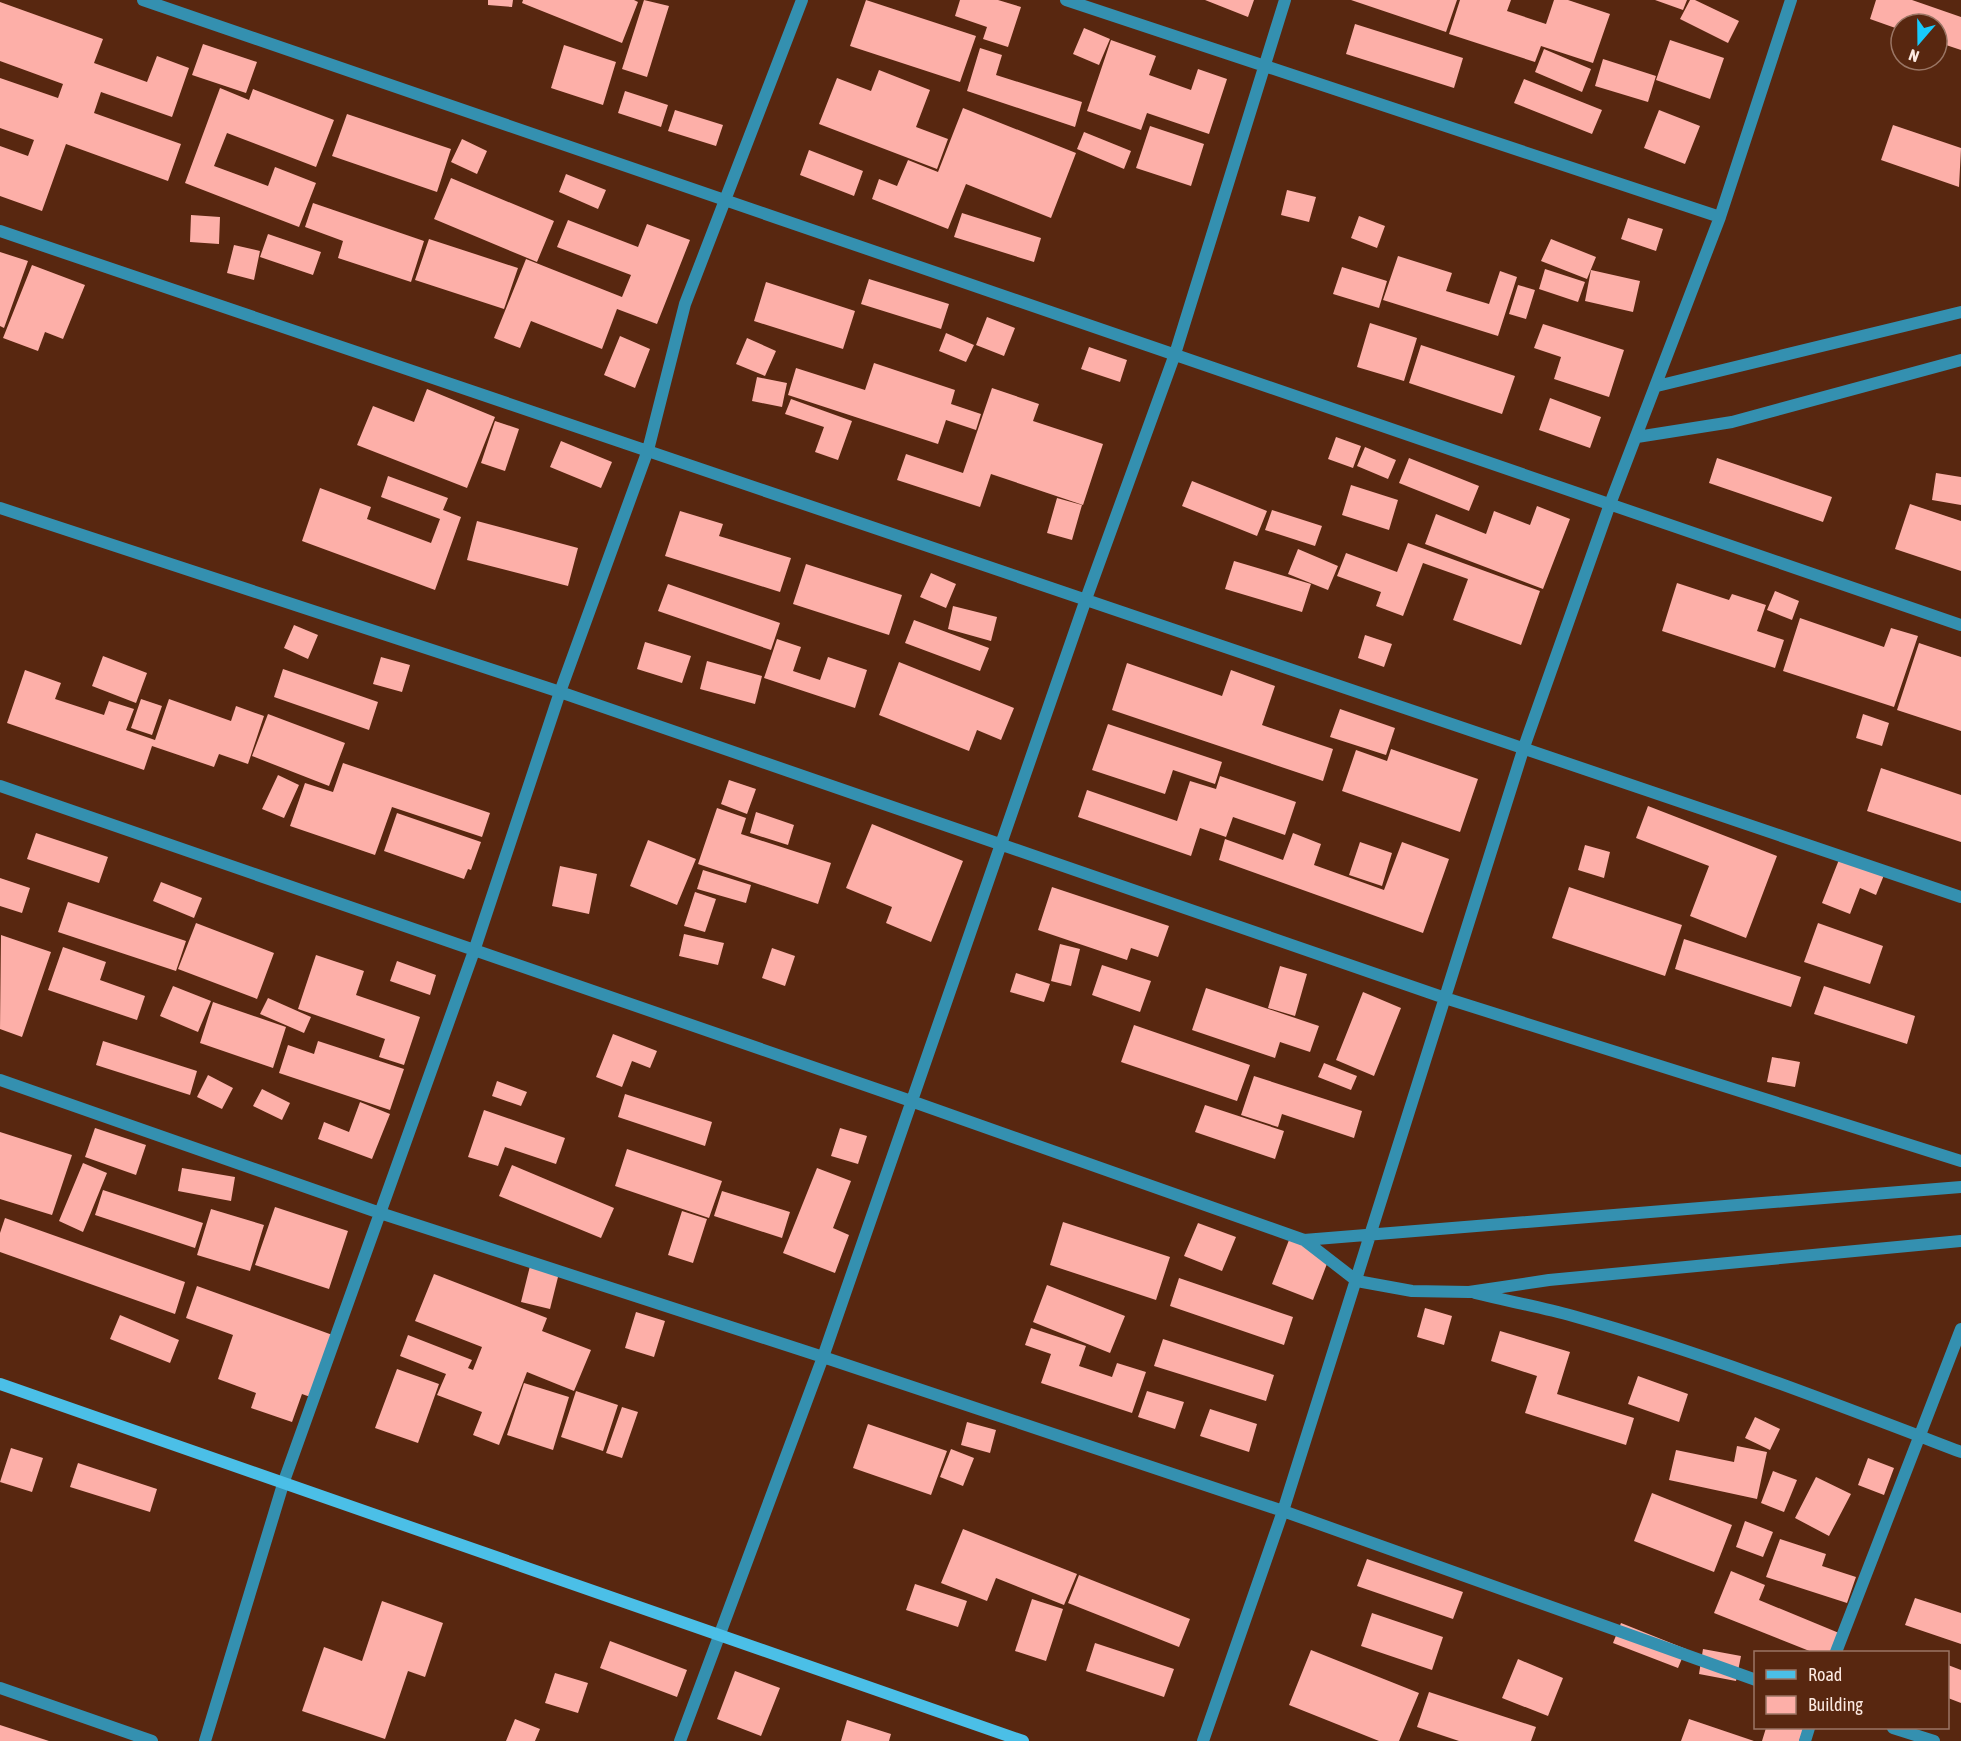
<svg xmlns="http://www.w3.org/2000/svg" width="1961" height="1741" font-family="'Asap Condensed',sans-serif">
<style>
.building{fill:#fdafa8}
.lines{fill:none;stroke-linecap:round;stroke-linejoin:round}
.street{stroke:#3490b0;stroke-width:12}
.secondary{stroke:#4bbfe7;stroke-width:12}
</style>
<rect width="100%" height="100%" fill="#582710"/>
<path class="building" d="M488 0H513L512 7 488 5Z
M523 0H634L638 2 622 43 522 3Z
M644 0 669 6 647 77 622 69Z
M866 0 976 36 960 82 850 46Z
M960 0H998L1021 7 1008 47 983 39 987 27 955 16Z
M1205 0H1254L1248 17Z
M1351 0H1457L1446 32Z
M1460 0H1511L1507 11 1546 24 1554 0H1568L1610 14 1593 63 1541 46 1535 62 1449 34Z
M1655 0H1687L1683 10Z
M1690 0H1695L1739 21 1728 43 1680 19Z
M1876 0H1912L1961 17V50L1937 42V24H1901V30L1870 19Z
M0 2 103 39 94 63 147 82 157 56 189 68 172 117 101 92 94 113 181 144 168 181 66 144 42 211 0 196V146L28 156 34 140 0 128V78L58 98 63 84 0 61Z
M1355 24 1463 58 1454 88 1346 54Z
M1084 28 1110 39 1099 65 1073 54Z
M1111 40 1156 56 1149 75 1191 90 1198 69 1227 79 1209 134 1147 113 1141 130 1087 111Z
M1670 40 1724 58 1710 99 1656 80Z
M203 44 257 62 246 93 192 75Z
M564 45 616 62 603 105 551 88Z
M980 48 1002 55 996 75 1082 102 1075 127 967 91Z
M1544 49 1591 69 1582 92 1535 72Z
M1603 59 1656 76 1648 102 1595 86Z
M879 70 930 90 916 127 948 139 937 169 819 124 837 78 871 91Z
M1524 79 1602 110 1592 134 1514 103Z
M220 88 249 100 253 89 334 120 316 167 227 133 214 166 268 186 275 167 316 183 299 227 185 183Z
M625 91 668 105 661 127 618 113Z
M963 108 1076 153 1051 218 966 184 948 229 872 199 879 179 897 186 908 160 938 172Z
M675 110 723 125 716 146 668 131Z
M1659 110 1700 126 1685 164 1644 148Z
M347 114 451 149 437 192 332 156Z
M1893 125 1961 148 1959 187 1881 160Z
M1150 126 1204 144 1191 186 1136 168Z
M1084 132 1131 151 1124 169 1077 149Z
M462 139 487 151 477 174 451 162Z
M809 150 863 171 854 196 800 175Z
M566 174 606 190 598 209 559 192Z
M451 178 554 221 537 262 434 219Z
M1287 190 1316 197 1309 222 1281 215Z
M313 203 424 241 411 282 338 258 343 241 305 227Z
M962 213 1041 238 1034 262 954 237Z
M191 215 220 217 219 244 190 242Z
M1359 216 1385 226 1377 248 1351 238Z
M1628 218 1663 229 1656 251 1621 239Z
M568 220 638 247 647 224 690 240 657 324 617 309 602 349 531 321 520 348 494 338 526 259 622 297 631 275 557 247Z
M268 234 321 252 313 275 260 257Z
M429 239 518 268 504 309 415 280Z
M1551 239 1596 257 1587 279 1541 261Z
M234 245 260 251 254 280 227 273Z
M0 252 28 261 4 328 0 326Z
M1398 256 1452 273 1446 291 1489 304 1500 271 1517 277 1498 336 1383 300Z
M32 265 85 285 63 339 45 332 38 351 3 338Z
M1342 267 1387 281 1379 308 1333 294Z
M1545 269 1585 282 1578 302 1539 289Z
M1591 270 1640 281 1633 312 1585 301Z
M869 279 949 304 941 329 861 304Z
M766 282 855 311 843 349 754 321Z
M1518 285 1535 290 1526 319 1509 314Z
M987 317 1015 328 1004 356 976 345Z
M1370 323 1417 338 1404 381 1357 367Z
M1543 324 1624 350 1609 397 1554 379 1561 357 1534 348Z
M946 333 974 345 966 362 939 351Z
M620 336 650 349 635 388 604 375Z
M747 338 776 351 765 376 736 364Z
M1421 345 1515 376 1502 414 1409 383Z
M1089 347 1127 360 1120 382 1081 369Z
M874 363 955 390 951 404 981 414 976 430 946 420 938 444 788 395 796 368 865 390Z
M757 377 787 383 782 407 752 401Z
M992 388 1039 404 1033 421 1103 444 1083 505 991 474 980 507 897 480 906 454 963 473Z
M427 389 495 417 467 488 357 445 373 406 414 422Z
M1550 398 1601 417 1590 448 1539 430Z
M791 399 852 421 838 460 815 452 824 427 785 414Z
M495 421 519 429 505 471 481 463Z
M1336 437 1361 446 1353 468 1328 459Z
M561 441 612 462 601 488 550 467Z
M1365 447 1396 460 1388 479 1357 466Z
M1409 458 1479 486 1469 511 1399 483Z
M1717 458 1832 497 1823 522 1709 483Z
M1936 473 1961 477V505L1932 500Z
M388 476 448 498 443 510 461 517 435 590 302 541 320 488 371 507 367 519 431 543 440 519 381 497Z
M1192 481 1267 511 1257 536 1182 506Z
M1351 485 1398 500 1389 530 1342 515Z
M1057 498 1082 505 1072 540 1047 533Z
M1910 504 1961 521V571L1895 549Z
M1537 506 1570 519 1543 589 1425 544 1436 514 1486 534 1494 511 1530 525Z
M1272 510 1322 526 1315 546 1265 530Z
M680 511 723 524 719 536 791 558 780 592 665 556Z
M477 521 578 548 568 586 467 560Z
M1408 543 1540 591 1521 645 1453 620 1468 579 1423 563 1403 616 1376 606 1381 592 1337 576 1346 553 1397 572Z
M1298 549 1338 566 1328 590 1288 574Z
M1234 561 1311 584 1302 612 1225 589Z
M806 564 902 595 889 635 793 604Z
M931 573 956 584 946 608 920 597Z
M1677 583 1729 600 1732 594 1766 605 1757 631 1784 640 1775 668 1662 631Z
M668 584 780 623 771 650 658 611Z
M1775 591 1799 601 1792 620 1767 610Z
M953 606 997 617 991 641 948 629Z
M1800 618 1884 647 1891 628 1918 636 1894 707 1783 671Z
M914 620 989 648 980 671 905 643Z
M294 625 318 635 308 659 284 648Z
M1365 635 1392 644 1384 667 1358 658Z
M777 639 801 647 793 671 820 680 828 657 867 670 855 708 764 678Z
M645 642 691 656 682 683 637 669Z
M1919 643 1961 657V731L1897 710Z
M103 656 147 673 136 703 92 686Z
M381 657 410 665 402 692 373 684Z
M707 661 762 676 755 704 700 689Z
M899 662 1014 708 1001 740 977 730 969 751 879 715Z
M1127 663 1222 696 1231 670 1275 686 1262 725 1333 749 1323 781 1112 710Z
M283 669 378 702 369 730 274 697Z
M25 670 61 683 55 699 104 715 109 701 134 709 126 730 155 740 169 699 231 721 236 706 264 716 248 764 219 754 214 767 152 746 144 770 7 723Z
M141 699 162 706 152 735 131 728Z
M1340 709 1395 728 1386 755 1330 737Z
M268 714 345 743 329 786 252 756Z
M1863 714 1889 723 1882 746 1856 738Z
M1108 724 1222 762 1215 784 1173 770 1165 794 1092 770Z
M1391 749 1478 779 1460 832 1342 791 1356 750 1387 761Z
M343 763 490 813 482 837 392 807 375 855 290 826 305 783 333 792Z
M1881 768 1961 795V842L1867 811Z
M278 775 299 785 284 818 262 809Z
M1220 776 1296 802 1285 835 1233 817 1226 837 1200 828 1191 856 1078 817 1087 790 1177 821 1190 781 1216 789Z
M729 780 756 789 747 814 721 804Z
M1648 806 1777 856 1746 938 1690 916 1709 866 1636 838Z
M717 808 746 818 741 834 831 863 818 904 698 864Z
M756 812 794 825 788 845 750 833Z
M397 813 481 842 471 870 468 869 464 879 384 851Z
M872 824 963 861 931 942 886 923 892 907 846 888Z
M36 833 108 857 99 883 27 859Z
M1293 833 1321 844 1314 865 1384 890 1402 842 1449 859 1423 933 1219 860 1225 839 1283 860Z
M648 840 696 859 677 905 630 886Z
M1360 842 1392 853 1382 886 1349 875Z
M1585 845 1610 852 1604 878 1578 870Z
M1842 852 1886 870 1876 895 1860 888 1850 914 1822 903Z
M560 866 597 874 589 914 552 906Z
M703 870 751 885 746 903 697 889Z
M0 878 30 888 22 913 0 906Z
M161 882 202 898 194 918 153 901Z
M1052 887 1169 926 1158 957 1131 948 1127 960 1038 930Z
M1569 887 1682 925 1665 976 1552 938Z
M695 892 716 899 705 932 684 926Z
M68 902 186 941 176 971 58 932Z
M196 923 274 953 257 999 178 969Z
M1818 923 1883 946 1870 984 1804 962Z
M684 934 724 943 718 965 679 956Z
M1 935 51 952 22 1037 0 1029Z
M1684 939 1801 977 1791 1007 1675 969Z
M1060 944 1080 949 1071 986 1051 981Z
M63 947 106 962 100 980 145 996 137 1020 48 990Z
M772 948 795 956 785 986 762 978Z
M316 955 364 971 356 995 420 1017 404 1065 379 1057 385 1039 298 1009Z
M397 961 436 975 430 995 390 981Z
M1102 965 1151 981 1140 1012 1092 995Z
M1280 966 1307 974 1295 1016 1268 1008Z
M1016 973 1050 984 1044 1002 1010 992Z
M173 986 211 1001 198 1032 160 1016Z
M1824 986 1915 1016 1907 1044 1814 1014Z
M1206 988 1319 1026 1310 1052 1280 1042 1275 1058 1192 1030Z
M1363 992 1401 1008 1374 1076 1336 1060Z
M268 998 311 1017 304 1033 260 1014Z
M213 1002 286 1027 273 1068 200 1043Z
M1134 1025 1250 1065 1237 1101 1121 1062Z
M613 1034 657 1051 650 1068 632 1061 622 1087 596 1077Z
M103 1041 197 1071 190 1095 96 1065Z
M318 1041 404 1069 390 1110 279 1073 288 1045 314 1054Z
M1772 1057 1800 1062 1795 1087 1767 1082Z
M1324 1063 1357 1076 1351 1090 1318 1077Z
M208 1075 233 1088 222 1109 197 1097Z
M1254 1076 1362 1111 1354 1138 1282 1114 1278 1127 1241 1115Z
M497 1081 527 1092 521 1106 492 1096Z
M262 1089 290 1103 282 1120 253 1106Z
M625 1094 712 1122 705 1146 618 1117Z
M360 1102 390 1114 372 1159 318 1139 324 1122 349 1132Z
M1205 1105 1284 1131 1275 1159 1195 1132Z
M484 1110 565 1138 556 1164 505 1147 498 1166 468 1157Z
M95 1128 146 1145 136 1175 85 1157Z
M840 1128 867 1136 858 1164 831 1156Z
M0 1132 72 1155 52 1215 0 1199Z
M627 1149 722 1181 709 1218 615 1186Z
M83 1163 107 1173 83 1232 59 1221Z
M512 1165 614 1208 601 1238 499 1196Z
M182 1168 235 1177 231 1201 178 1191Z
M817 1168 851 1181 833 1228 849 1235 835 1273 783 1253Z
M103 1190 203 1223 195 1248 95 1215Z
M722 1191 790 1212 782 1238 714 1216Z
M275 1207 348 1231 329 1289 255 1265Z
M211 1209 264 1225 250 1271 197 1255Z
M682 1211 707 1219 693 1263 668 1255Z
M5 1218 185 1282 175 1314 0 1252V1233Z
M1063 1222 1170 1257 1156 1300 1050 1265Z
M1198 1223 1236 1237 1222 1271 1184 1256Z
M1289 1240 1330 1256 1313 1300 1272 1284Z
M530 1266 559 1273 550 1309 521 1302Z
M434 1274 547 1318 542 1331 591 1350 574 1391 527 1372 499 1445 473 1435 482 1412 437 1395 446 1374 400 1356 408 1335 472 1360 468 1368 473 1370 482 1347 415 1321Z
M1179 1278 1293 1317 1284 1345 1170 1306Z
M1047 1285 1125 1316 1110 1353 1033 1322Z
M197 1286 338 1337 316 1399 302 1394 292 1422 251 1408 256 1393 218 1379 233 1335 186 1318Z
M1425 1308 1452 1316 1444 1345 1417 1337Z
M636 1312 665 1321 654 1357 625 1348Z
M120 1315 179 1340 170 1363 110 1339Z
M1031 1328 1086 1346 1079 1366 1112 1377 1117 1363 1146 1372 1132 1413 1041 1383 1051 1354 1025 1345Z
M1500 1331 1570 1352 1557 1394 1634 1418 1626 1445 1525 1413 1537 1376 1491 1361Z
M1163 1339 1274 1375 1266 1401 1154 1366Z
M397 1369 439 1384 418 1443 375 1428Z
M1638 1376 1688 1394 1679 1422 1628 1404Z
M524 1383 569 1397 553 1450 507 1435Z
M576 1391 618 1405 603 1451 561 1437Z
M1147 1391 1184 1402 1175 1429 1138 1417Z
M622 1407 638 1412 622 1458 606 1453Z
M1210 1409 1257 1424 1249 1452 1200 1436Z
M1755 1417 1780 1429 1770 1450 1745 1438Z
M967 1422 996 1430 990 1453 961 1445Z
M868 1424 947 1451 931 1495 853 1468Z
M1737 1446 1767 1452 1757 1499 1669 1480 1676 1450 1734 1462Z
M11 1448 43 1458 32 1492 0 1482Z
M951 1449 974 1458 963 1486 940 1477Z
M1868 1458 1894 1468 1884 1495 1858 1485Z
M78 1463 157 1489 150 1512 70 1487Z
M1773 1471 1797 1480 1784 1512 1761 1503Z
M1816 1477 1851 1494 1829 1536 1795 1518Z
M1652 1493 1732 1525 1714 1572 1634 1541Z
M1745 1521 1773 1532 1763 1557 1736 1547Z
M963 1529 1077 1574 1064 1605 996 1578 987 1601 941 1583Z
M1780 1539 1826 1554 1822 1566 1856 1577 1847 1603 1766 1577Z
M1367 1559 1463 1592 1453 1619 1357 1586Z
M1731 1571 1765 1585 1759 1600 1839 1633 1830 1652H1812L1714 1613Z
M1079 1575 1190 1619 1179 1647 1068 1603Z
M915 1584 967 1601 958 1627 906 1610Z
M1915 1598 1961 1613V1644L1905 1625Z
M1032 1599 1063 1609 1046 1661 1015 1651Z
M382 1601 443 1623 425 1677 408 1671 385 1739 302 1711 324 1647 362 1661Z
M1372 1613 1443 1637 1432 1670 1361 1646Z
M1621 1623 1686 1649 1678 1668 1613 1643Z
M610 1641 687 1670 677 1697 600 1668Z
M1095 1643 1174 1669 1164 1697 1086 1671Z
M1703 1649 1741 1656 1736 1681 1699 1674Z
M1311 1650 1419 1693 1399 1741H1379L1289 1705Z
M1518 1659 1563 1678 1548 1716 1502 1698Z
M1948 1665 1961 1670V1703L1948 1698Z
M735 1671 780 1688 761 1736 717 1719Z
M555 1673 588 1683 578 1713 545 1703Z
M1429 1692 1536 1727 1531 1741H1459L1417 1727Z
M515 1719 540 1729 535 1741H506Z
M1689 1719 1754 1741H1681Z
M847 1720 891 1734 889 1741H841Z
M0 1725 49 1741H0Z
M1766 1728H1804L1799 1741H1762Z"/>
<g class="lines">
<path class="street" d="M143 0 1961 625
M1066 0 1720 217
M0 231 1961 897
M1657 386 1961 312
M1637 437 1732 422 1961 360
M0 508 560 692 1445 998 1961 1161
M0 786 911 1101 1304 1240 1357 1281 1412 1291 1469 1292 1549 1280 1961 1241
M0 1080 380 1213 823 1357 1283 1511 1756 1680
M1304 1240 1961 1187
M1475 1293C1507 1301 1541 1307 1573 1316 1705 1353 1833 1403 1961 1452
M1836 1652 1961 1329
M0 1688 152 1741
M1893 1728 1934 1741
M205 1741 284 1481 474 951 560 692 648 450 685 304 802 0
M680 1741 823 1357 1086 599 1175 354 1285 0
M1203 1741 1283 1511 1524 747 1610 504 1720 217 1791 0
M1805 1741 1809 1728"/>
<path class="secondary" d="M0 1384 1023 1741"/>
</g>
<rect x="1754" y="1651" width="195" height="78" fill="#582710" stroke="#9a7564" stroke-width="1.5"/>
<rect x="1766" y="1670" width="30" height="9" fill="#4bbfe7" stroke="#9a7564" stroke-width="1.5"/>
<text x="1808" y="1681" font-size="18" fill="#fce9e1">Road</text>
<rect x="1766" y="1696" width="30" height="18" fill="#fdafa8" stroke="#9a7564" stroke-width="1.5"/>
<text x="1808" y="1711" font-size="18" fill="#fce9e1">Building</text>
<g transform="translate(1919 42) rotate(200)"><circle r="28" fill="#582710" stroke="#9a7564" stroke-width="1.5"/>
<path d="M0-4.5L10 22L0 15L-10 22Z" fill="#18cafc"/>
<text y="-9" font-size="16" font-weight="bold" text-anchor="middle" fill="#fce9e1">N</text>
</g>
</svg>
